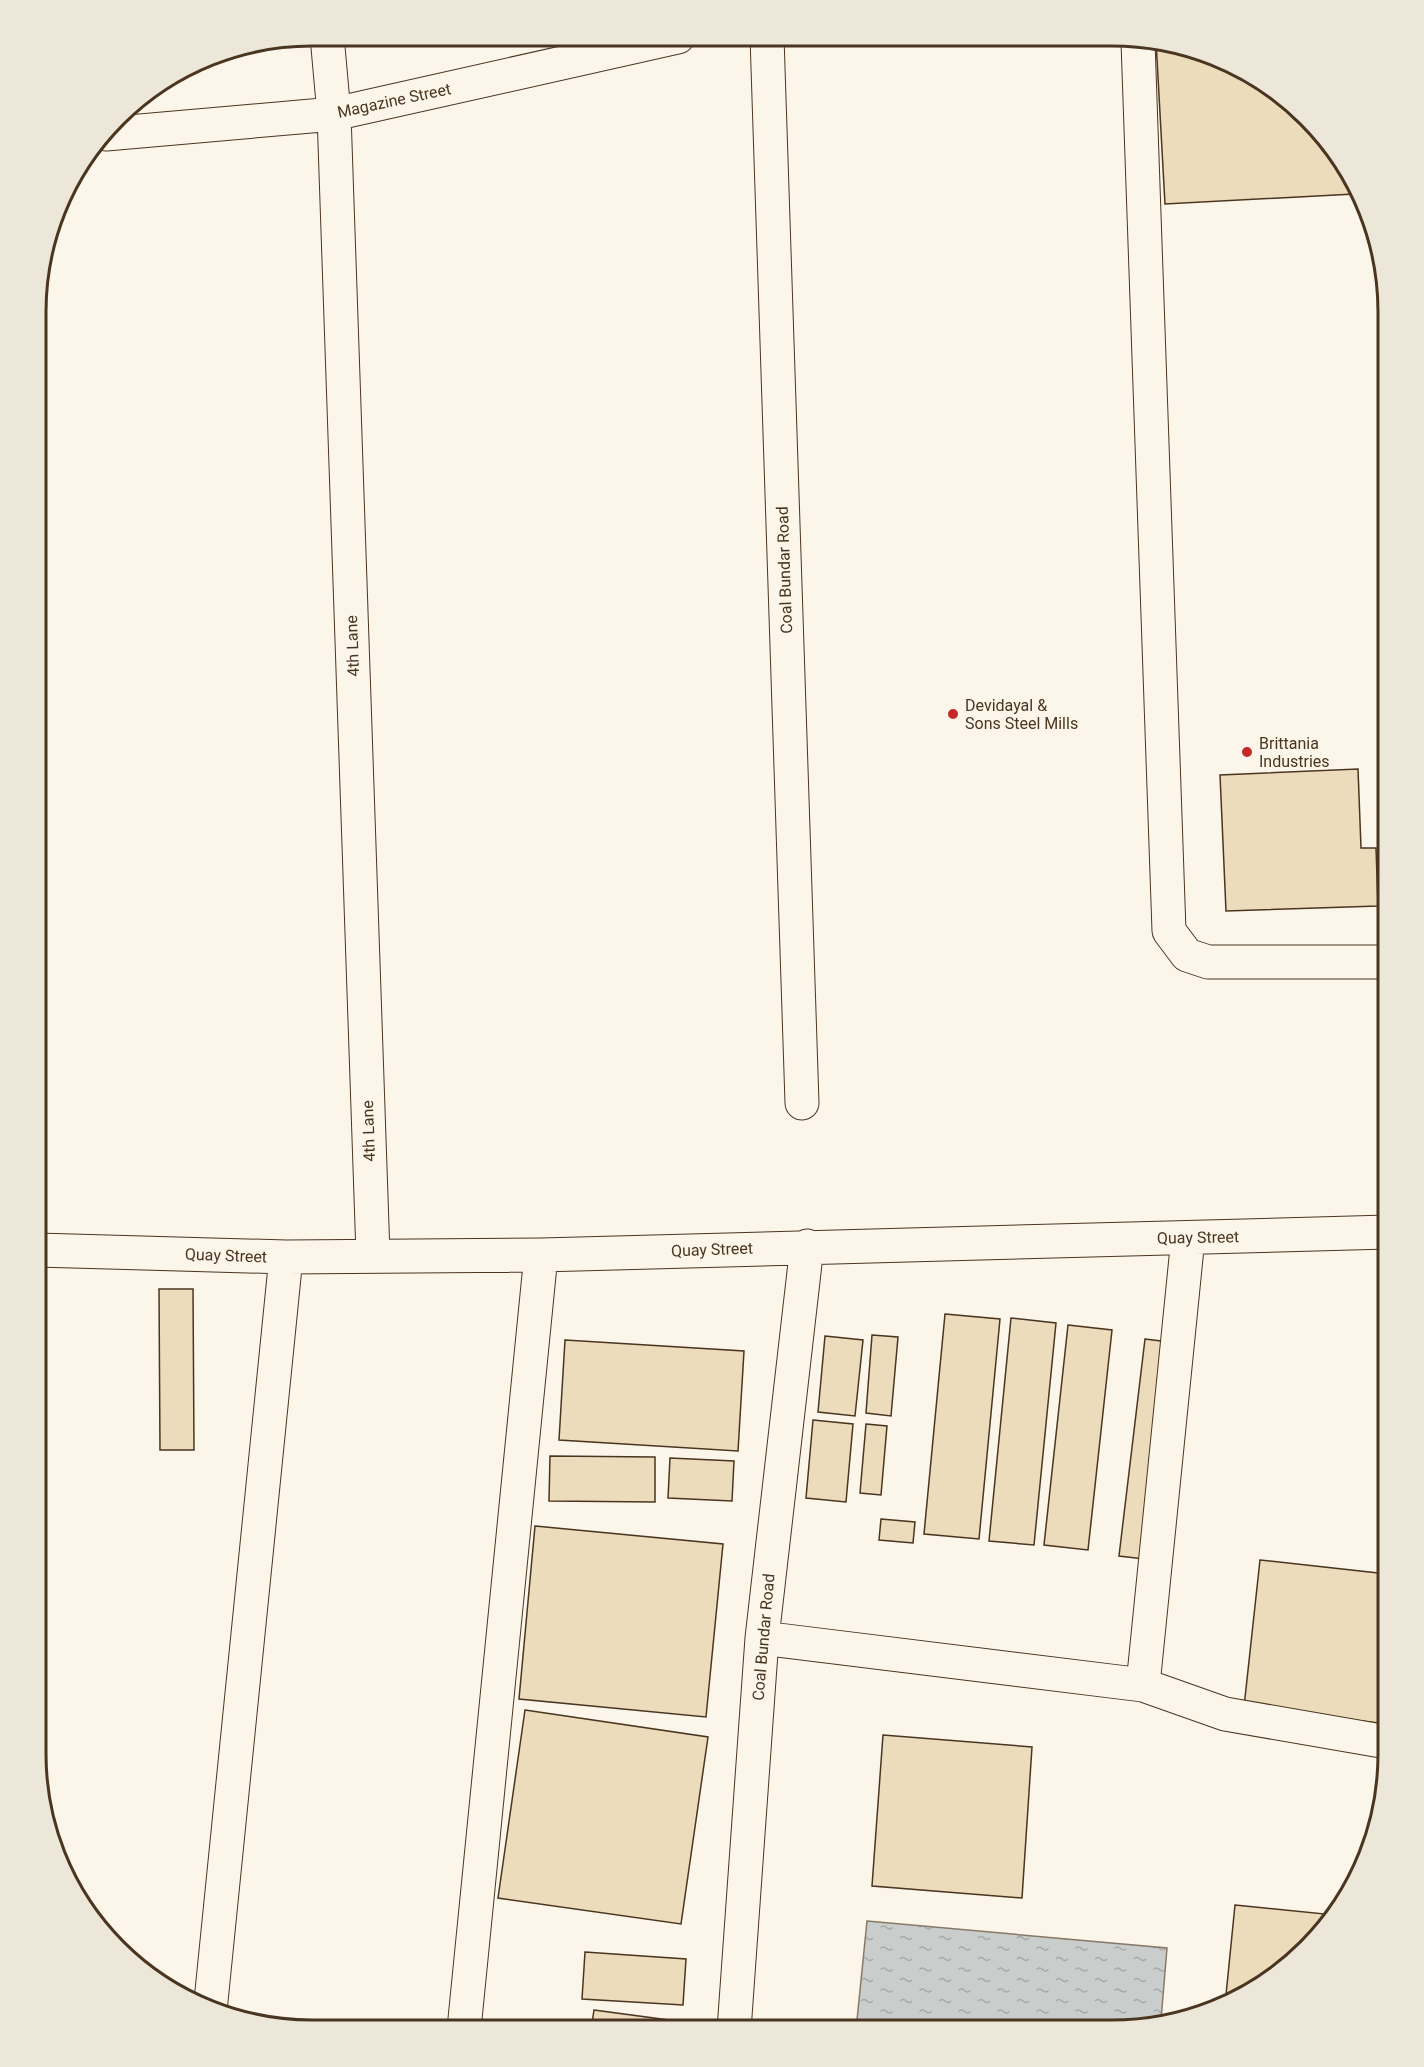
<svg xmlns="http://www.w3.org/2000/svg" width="1424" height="2067" font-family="Roboto,sans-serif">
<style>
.water{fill:url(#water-ripples);stroke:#887966;stroke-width:1.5}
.building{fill:#ecdcbc;stroke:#4a3520;stroke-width:1.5}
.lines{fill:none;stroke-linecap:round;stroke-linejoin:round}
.minor-casing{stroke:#4a3520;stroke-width:35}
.minor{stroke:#fbf6e9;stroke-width:33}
.poi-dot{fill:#c62828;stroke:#fbf6e9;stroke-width:2}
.labels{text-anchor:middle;stroke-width:4.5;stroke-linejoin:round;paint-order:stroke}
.street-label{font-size:16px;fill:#4a3520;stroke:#fbf6e9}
.poi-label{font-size:16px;fill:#4a3520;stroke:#fbf6e9;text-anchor:start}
.rim{fill:none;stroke:#4a3520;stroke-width:3}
</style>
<defs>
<pattern id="water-ripples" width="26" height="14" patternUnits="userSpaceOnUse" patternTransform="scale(1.5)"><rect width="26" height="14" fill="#c9cecd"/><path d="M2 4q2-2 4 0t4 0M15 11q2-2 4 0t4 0" fill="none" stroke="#a5a8a6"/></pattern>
</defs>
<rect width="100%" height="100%" fill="#fbf6e9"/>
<path class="water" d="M867 1921 1167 1948 1161 2020 1112 2031 856 2030Z"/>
<path class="building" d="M1156 41 1217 57 1279 93 1354 183V194L1165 204Z
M1358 769 1361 848H1376L1378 906 1226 911 1220 775Z
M159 1289H193L194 1450H160Z
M945 1314 1000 1319 979 1539 924 1534Z
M1011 1318 1056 1323 1034 1545 989 1541Z
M1068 1325 1112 1330 1088 1550 1044 1545Z
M872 1335 898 1337 891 1416 866 1413Z
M825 1336 863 1340 855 1416 818 1412Z
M1145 1339 1169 1342 1144 1559 1119 1556Z
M565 1340 744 1351 738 1451 559 1440Z
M813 1420 853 1424 846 1502 806 1498Z
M866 1424 887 1426 881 1495 860 1493Z
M550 1456 655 1457V1502L549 1501Z
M670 1458 734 1461 732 1501 668 1498Z
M881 1519 915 1522 913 1543 879 1540Z
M535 1526 723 1544 706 1717 519 1699Z
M1260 1560 1387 1574V1724L1244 1707Z
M525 1710 708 1737 681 1924 498 1898Z
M883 1735 1032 1747 1022 1898 872 1886Z
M1235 1905 1335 1915 1293 1963 1233 2003 1225 2005Z
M585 1952 686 1959 683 2005 582 1999Z
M594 2010 676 2021 675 2030H591Z"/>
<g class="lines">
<g class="minor-casing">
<path id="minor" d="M327 36 334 114 373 1255
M767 37 802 1103
M1138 42 1169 931 1187 955 1208 962H1388
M106 134 334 114 678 37
M37 1250 286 1257 541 1255 1388 1232
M762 1638 1143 1685 1225 1714 1387 1742
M1143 1685 1188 1238
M210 2011 286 1257
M464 2029 541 1255
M734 2030 762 1638 807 1246"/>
</g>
<use href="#minor" class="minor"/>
</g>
<g class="poi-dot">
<circle cx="953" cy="714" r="6"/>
<circle cx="1247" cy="752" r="6"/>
</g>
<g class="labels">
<g class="street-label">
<text transform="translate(394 100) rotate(-12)" y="6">Magazine Street</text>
<text transform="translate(784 570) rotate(-92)" y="6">Coal Bundar Road</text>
<text transform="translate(352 646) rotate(-92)" y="6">4th Lane</text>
<text transform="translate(368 1131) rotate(-92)" y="6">4th Lane</text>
<text transform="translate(1198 1237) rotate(-1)" y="6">Quay Street</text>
<text transform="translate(712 1249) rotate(-2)" y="6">Quay Street</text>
<text transform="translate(226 1255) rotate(2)" y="6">Quay Street</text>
<text transform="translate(763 1637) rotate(-85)" y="6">Coal Bundar Road</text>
</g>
<g class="poi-label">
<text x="965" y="711">Devidayal &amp;<tspan x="965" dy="18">Sons Steel Mills</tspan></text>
<text x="1259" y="749">Brittania<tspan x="1259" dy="18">Industries</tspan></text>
</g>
</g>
<path d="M0 0H1424V2067H0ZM312 46H1112A266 266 0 0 1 1378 312V1754A266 266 0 0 1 1112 2020H312A266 266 0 0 1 46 1754V312A266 266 0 0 1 312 46Z" fill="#ede7d9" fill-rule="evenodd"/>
<path class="rim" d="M312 46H1112A266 266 0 0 1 1378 312V1754A266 266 0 0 1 1112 2020H312A266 266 0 0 1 46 1754V312A266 266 0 0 1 312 46Z"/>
</svg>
